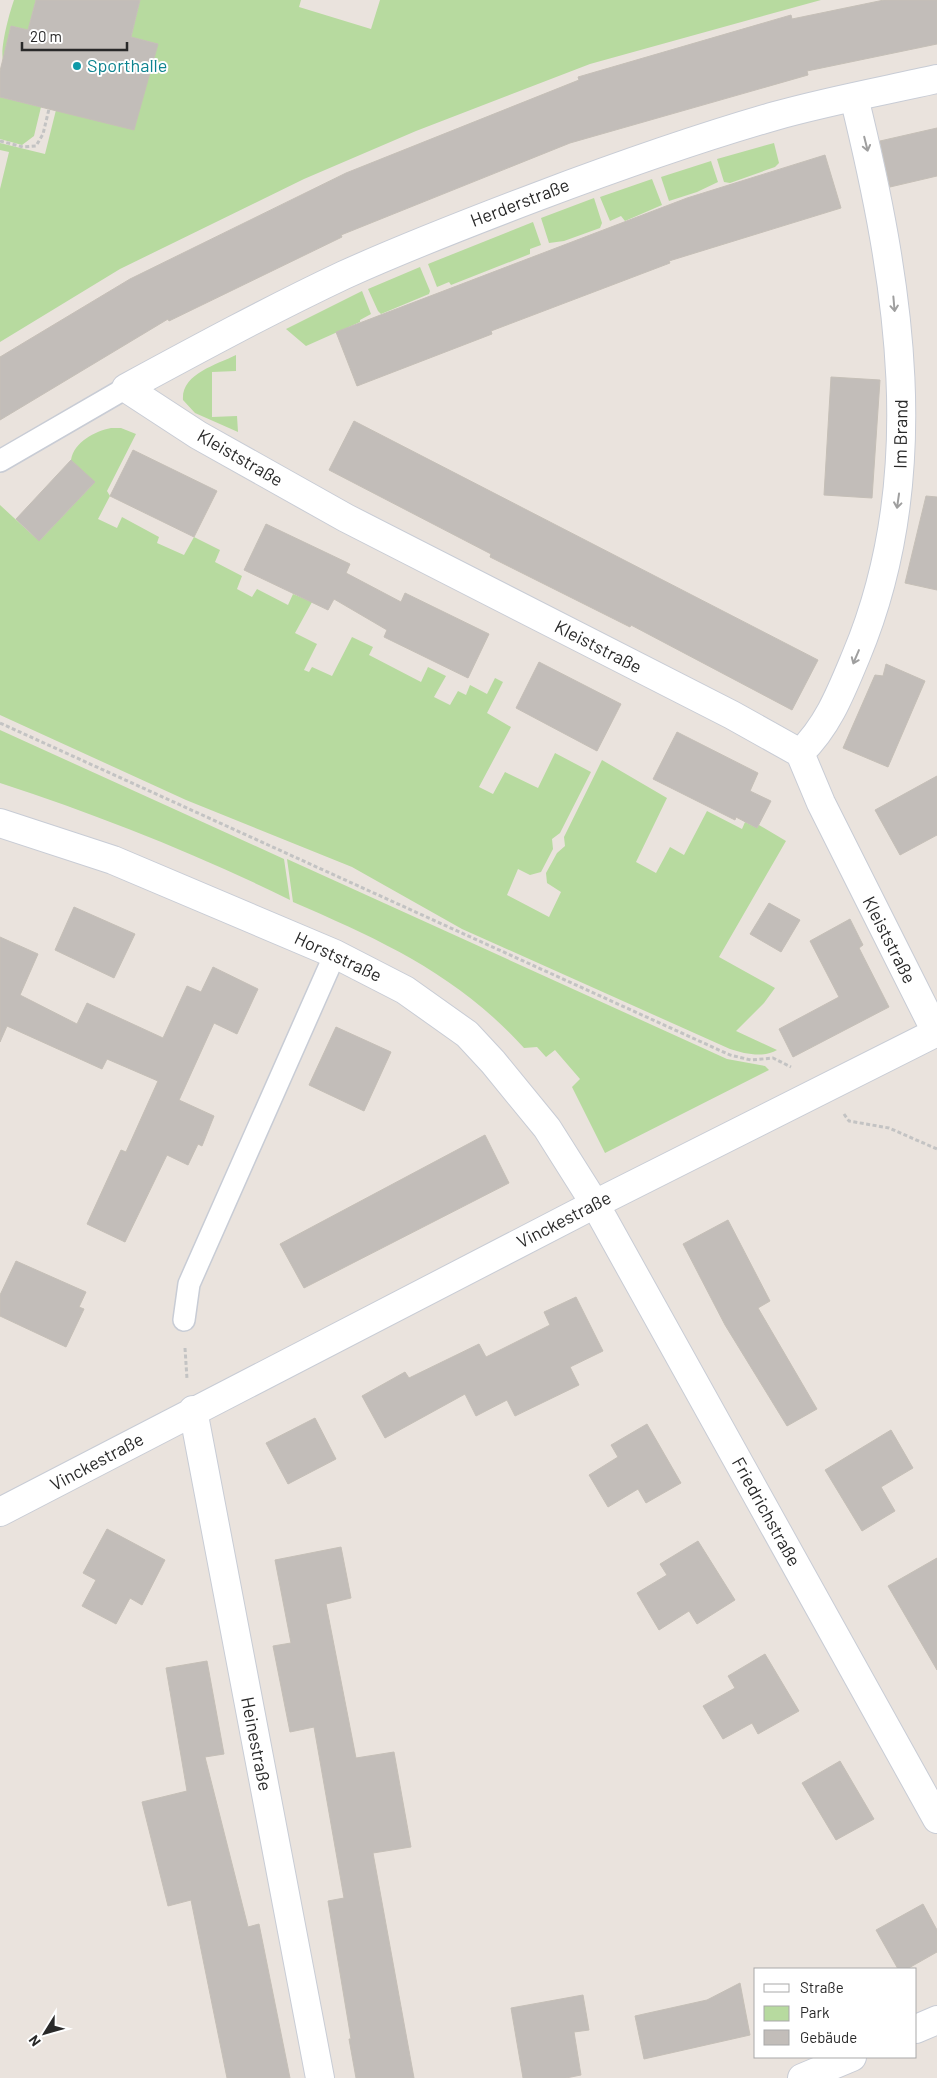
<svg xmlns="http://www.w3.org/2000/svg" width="937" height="2078" font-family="Barlow,sans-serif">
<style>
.green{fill:#b7da9f}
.building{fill:#c2bdb9;stroke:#c5bfb7}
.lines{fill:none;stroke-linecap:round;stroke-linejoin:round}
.service-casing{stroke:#c8ccd5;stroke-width:24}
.minor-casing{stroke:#c8ccd5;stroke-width:30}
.path{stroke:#c3c3c3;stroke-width:3;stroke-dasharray:4 2.5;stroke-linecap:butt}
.service{stroke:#fff;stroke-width:21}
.minor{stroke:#fff;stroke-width:28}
.oneway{stroke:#9f9f9f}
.culture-dot{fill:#0f9aa8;stroke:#fff;stroke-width:2}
.labels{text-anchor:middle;stroke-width:4;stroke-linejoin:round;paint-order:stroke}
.culture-label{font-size:18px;fill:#0d838f;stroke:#fff;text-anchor:start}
.street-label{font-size:18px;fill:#292929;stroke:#fff}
</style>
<rect width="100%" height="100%" fill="#eae3dd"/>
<path class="green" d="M14 0H36L28 30 11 26 3 60C0 48 9 14 14 0Z
M140 0H301L299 7 371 29 380 0H821L590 64 416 131 304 179 120 269 0 342V189L9 152 0 150V143L45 154 56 110 158 44 131 37Z
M0 97 41 107 34 136 22 145 0 139Z
M774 143 779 163 775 167 730 183 724 182 717 159Z
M711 161 718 182 697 192 669 201 661 177Z
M652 179 662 205 625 221 621 216 610 221 600 197Z
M594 198 602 223 600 228 564 241 549 243 541 218Z
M533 222 541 245 530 249V254L451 285 449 282 437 287 428 264Z
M420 267 430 291 429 294 381 314 378 311 368 289Z
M362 291 371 314 360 320V322L306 346 286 329Z
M236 355V371L212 372V417L237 416 238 432 195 413 183 400C181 374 216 365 236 355Z
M111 428H121L136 434 107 491 110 496 98 519 117 528 122 517 159 537 157 543 184 555 194 537 220 550 215 562 242 576 237 589 252 597 257 589 288 605 293 594 312 602 295 633 317 644 304 670 309 672 312 667 332 676 352 637 373 647 369 655 421 682 428 667 446 676 434 697 450 705 458 691 466 695 470 685 487 694 495 678 503 682 487 713 511 727 479 787 493 794 505 772 538 788 555 753 591 772 560 833 552 839 553 849 541 872 530 875 518 869 507 895 549 917 561 892 547 883 546 873 557 853 565 846 564 837 602 760 667 798 636 862 656 873 670 847 684 855 707 811 742 829 745 822 757 828 759 825 786 841 719 957 775 988 764 1003 736 1031 777 1050C764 1058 745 1054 730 1049L462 929 352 867 186 800 0 715V505L39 541 94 483 71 460C74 442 95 431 111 428Z
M0 730 284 859 290 900C197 854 98 815 0 783Z
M287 859 727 1059 765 1066 769 1070 605 1153 572 1087 580 1079 555 1050 546 1057 537 1047 524 1048C458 975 381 940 293 902Z"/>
<path class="building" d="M36 0H140L131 37 158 44 134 130 0 97V71L11 26 28 30Z
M884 0H937V44L807 71 808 75 570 143 341 235 342 237 169 321 168 319 0 420V357L130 279 346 173 579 80 578 77 791 15 792 19Z
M937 128V176L890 187 880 141Z
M825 155 841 208 669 261 670 263 491 331 492 334 357 386 336 332 687 198Z
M831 377 880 380 872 498 824 495Z
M354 421 818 660 792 710 631 625 630 627 490 557 491 554 329 470Z
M133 450 217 491 194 537 110 496Z
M71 460 95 482 39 541 16 519Z
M926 496 937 497V590L905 583Z
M266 524 350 564 346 573 401 602 405 593 489 634 468 678 384 637 387 630 334 599 328 610 244 570Z
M539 662 621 704 597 751 516 708Z
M886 664 925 681 888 767 843 748 875 675 883 676Z
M677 732 758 773 750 791 771 801 757 828 736 817 735 820 653 779Z
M937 776V835L900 855 875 810Z
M769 903 800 920 781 952 750 934Z
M74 907 135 934 114 978 55 950Z
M850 919 863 945 859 948 889 1007 793 1057 779 1029 839 997 810 941Z
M0 937 38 954 20 995 77 1024 87 1003 163 1038 187 986 201 992 213 967 258 989 237 1034 214 1023 179 1100 214 1116 202 1146 198 1144 188 1165 167 1155 125 1242 87 1224 121 1150 126 1152 158 1081 107 1059 102 1069 7 1026 0 1042Z
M336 1027 391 1052 364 1111 309 1085Z
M485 1135 509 1183 304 1288 280 1244Z
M728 1220 770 1301 758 1308 817 1409 787 1426 725 1325 683 1244Z
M16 1261 86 1292 79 1307 84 1309 66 1347 0 1316V1295Z
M576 1297 603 1351 570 1367 579 1385 515 1416 507 1400 476 1416 465 1394 385 1438 362 1396 405 1372 409 1378 479 1344 486 1357 550 1325 544 1312Z
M315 1418 336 1459 288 1484 266 1443Z
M647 1424 681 1483 646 1503 638 1489 608 1507 589 1475 618 1457 611 1445Z
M891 1430 913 1468 881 1487 895 1511 862 1531 825 1470Z
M107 1529 165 1560 142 1605 130 1598 116 1624 82 1606 96 1580 83 1573Z
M698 1541 735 1600 697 1624 689 1611 659 1630 637 1593 667 1575 660 1564Z
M341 1547 351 1598 326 1604 356 1758 394 1752 411 1847 373 1853 414 2078H356L349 2039H351L328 1901 344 1898 314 1727 290 1732 273 1646 291 1643 275 1560Z
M937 1558V1670L888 1586Z
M765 1654 799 1711 758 1734 752 1723 723 1739 703 1706 735 1688 728 1676Z
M207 1661 224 1754 205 1757 248 1927 259 1924 290 2078H227L191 1900 168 1906 142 1802 187 1791 166 1668Z
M840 1761 874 1819 836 1840 802 1783Z
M923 1904 937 1930V1952L907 1969H898L876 1930Z
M740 1983 750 2035 644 2059 635 2016 707 2000Z
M583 1995 589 2030 574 2032 581 2075 566 2078H523L511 2008Z"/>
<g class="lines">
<g class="service-casing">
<path id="service" d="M0 461 126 388
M184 1320 189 1284 335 954"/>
</g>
<g class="minor-casing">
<path id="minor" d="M800 753C828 726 841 692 856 656 932 475 899 281 854 97
M0 823 113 860 335 954 405 990 467 1034 493 1062 547 1128 595 1204 937 1819
M936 1032 821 803 800 753 732 715 346 518 198 435 126 388C198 349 270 310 344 275 408 246 473 221 539 196 616 167 695 139 775 116 828 101 883 91 937 79
M193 1410 320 2078
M0 1512 595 1204 937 1032
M916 2029 937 2020
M802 2078 852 2057"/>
</g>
<path class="path" d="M0 141 23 147 36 146 43 134 49 109
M0 723 730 1055 751 1060 773 1058 791 1067
M844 1114 849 1121 889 1128 937 1149
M185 1348 187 1379"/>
<use href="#service" class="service"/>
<use href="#minor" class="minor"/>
</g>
<defs><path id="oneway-shaft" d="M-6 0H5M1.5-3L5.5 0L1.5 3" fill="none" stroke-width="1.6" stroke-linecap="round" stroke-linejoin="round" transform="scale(1.25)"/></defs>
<g class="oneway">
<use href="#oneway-shaft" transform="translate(866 144) rotate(76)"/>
<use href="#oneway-shaft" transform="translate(894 304) rotate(85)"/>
<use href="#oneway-shaft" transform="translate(898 501) rotate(98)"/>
<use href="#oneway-shaft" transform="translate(856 657) rotate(113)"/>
</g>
<circle class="culture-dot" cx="77" cy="66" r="5"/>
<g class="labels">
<g class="culture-label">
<text x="87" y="72">Sporthalle</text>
</g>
<g class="street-label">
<text transform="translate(520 203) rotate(-21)" y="6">Herderstraße</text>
<text transform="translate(901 434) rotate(-89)" y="6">Im Brand</text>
<text transform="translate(240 458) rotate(30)" y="6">Kleiststraße</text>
<text transform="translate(598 647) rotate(27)" y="6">Kleiststraße</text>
<text transform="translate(889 940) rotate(63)" y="6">Kleiststraße</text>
<text transform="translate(338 957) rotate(25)" y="6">Horststraße</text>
<text transform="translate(564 1220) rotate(-27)" y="6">Vinckestraße</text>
<text transform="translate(97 1462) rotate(-28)" y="6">Vinckestraße</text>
<text transform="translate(766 1512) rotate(61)" y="6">Friedrichstraße</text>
<text transform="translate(256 1744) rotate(79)" y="6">Heinestraße</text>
</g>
</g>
<rect x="754" y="1968" width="162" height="90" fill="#ffffff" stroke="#a9a9a9"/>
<rect x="764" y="1984" width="25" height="8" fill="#ffffff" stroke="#a9a9a9"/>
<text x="800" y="1993" font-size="15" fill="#292929">Straße</text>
<rect x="764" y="2006" width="25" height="15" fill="#b7da9f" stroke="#a9a9a9"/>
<text x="800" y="2018" font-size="15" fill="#292929">Park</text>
<rect x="764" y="2030" width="25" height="15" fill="#c2bdb9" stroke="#a9a9a9"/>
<text x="800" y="2043" font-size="15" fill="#292929">Gebäude</text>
<g transform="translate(45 2033) rotate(233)" stroke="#ffffff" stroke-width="4" paint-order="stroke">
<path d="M0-4L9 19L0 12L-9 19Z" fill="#292929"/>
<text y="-8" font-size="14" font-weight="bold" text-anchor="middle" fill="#292929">N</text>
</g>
<path d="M22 42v8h105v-8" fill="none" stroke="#292929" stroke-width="2.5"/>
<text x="30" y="42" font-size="15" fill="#292929" stroke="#ffffff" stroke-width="4" paint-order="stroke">20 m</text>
</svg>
